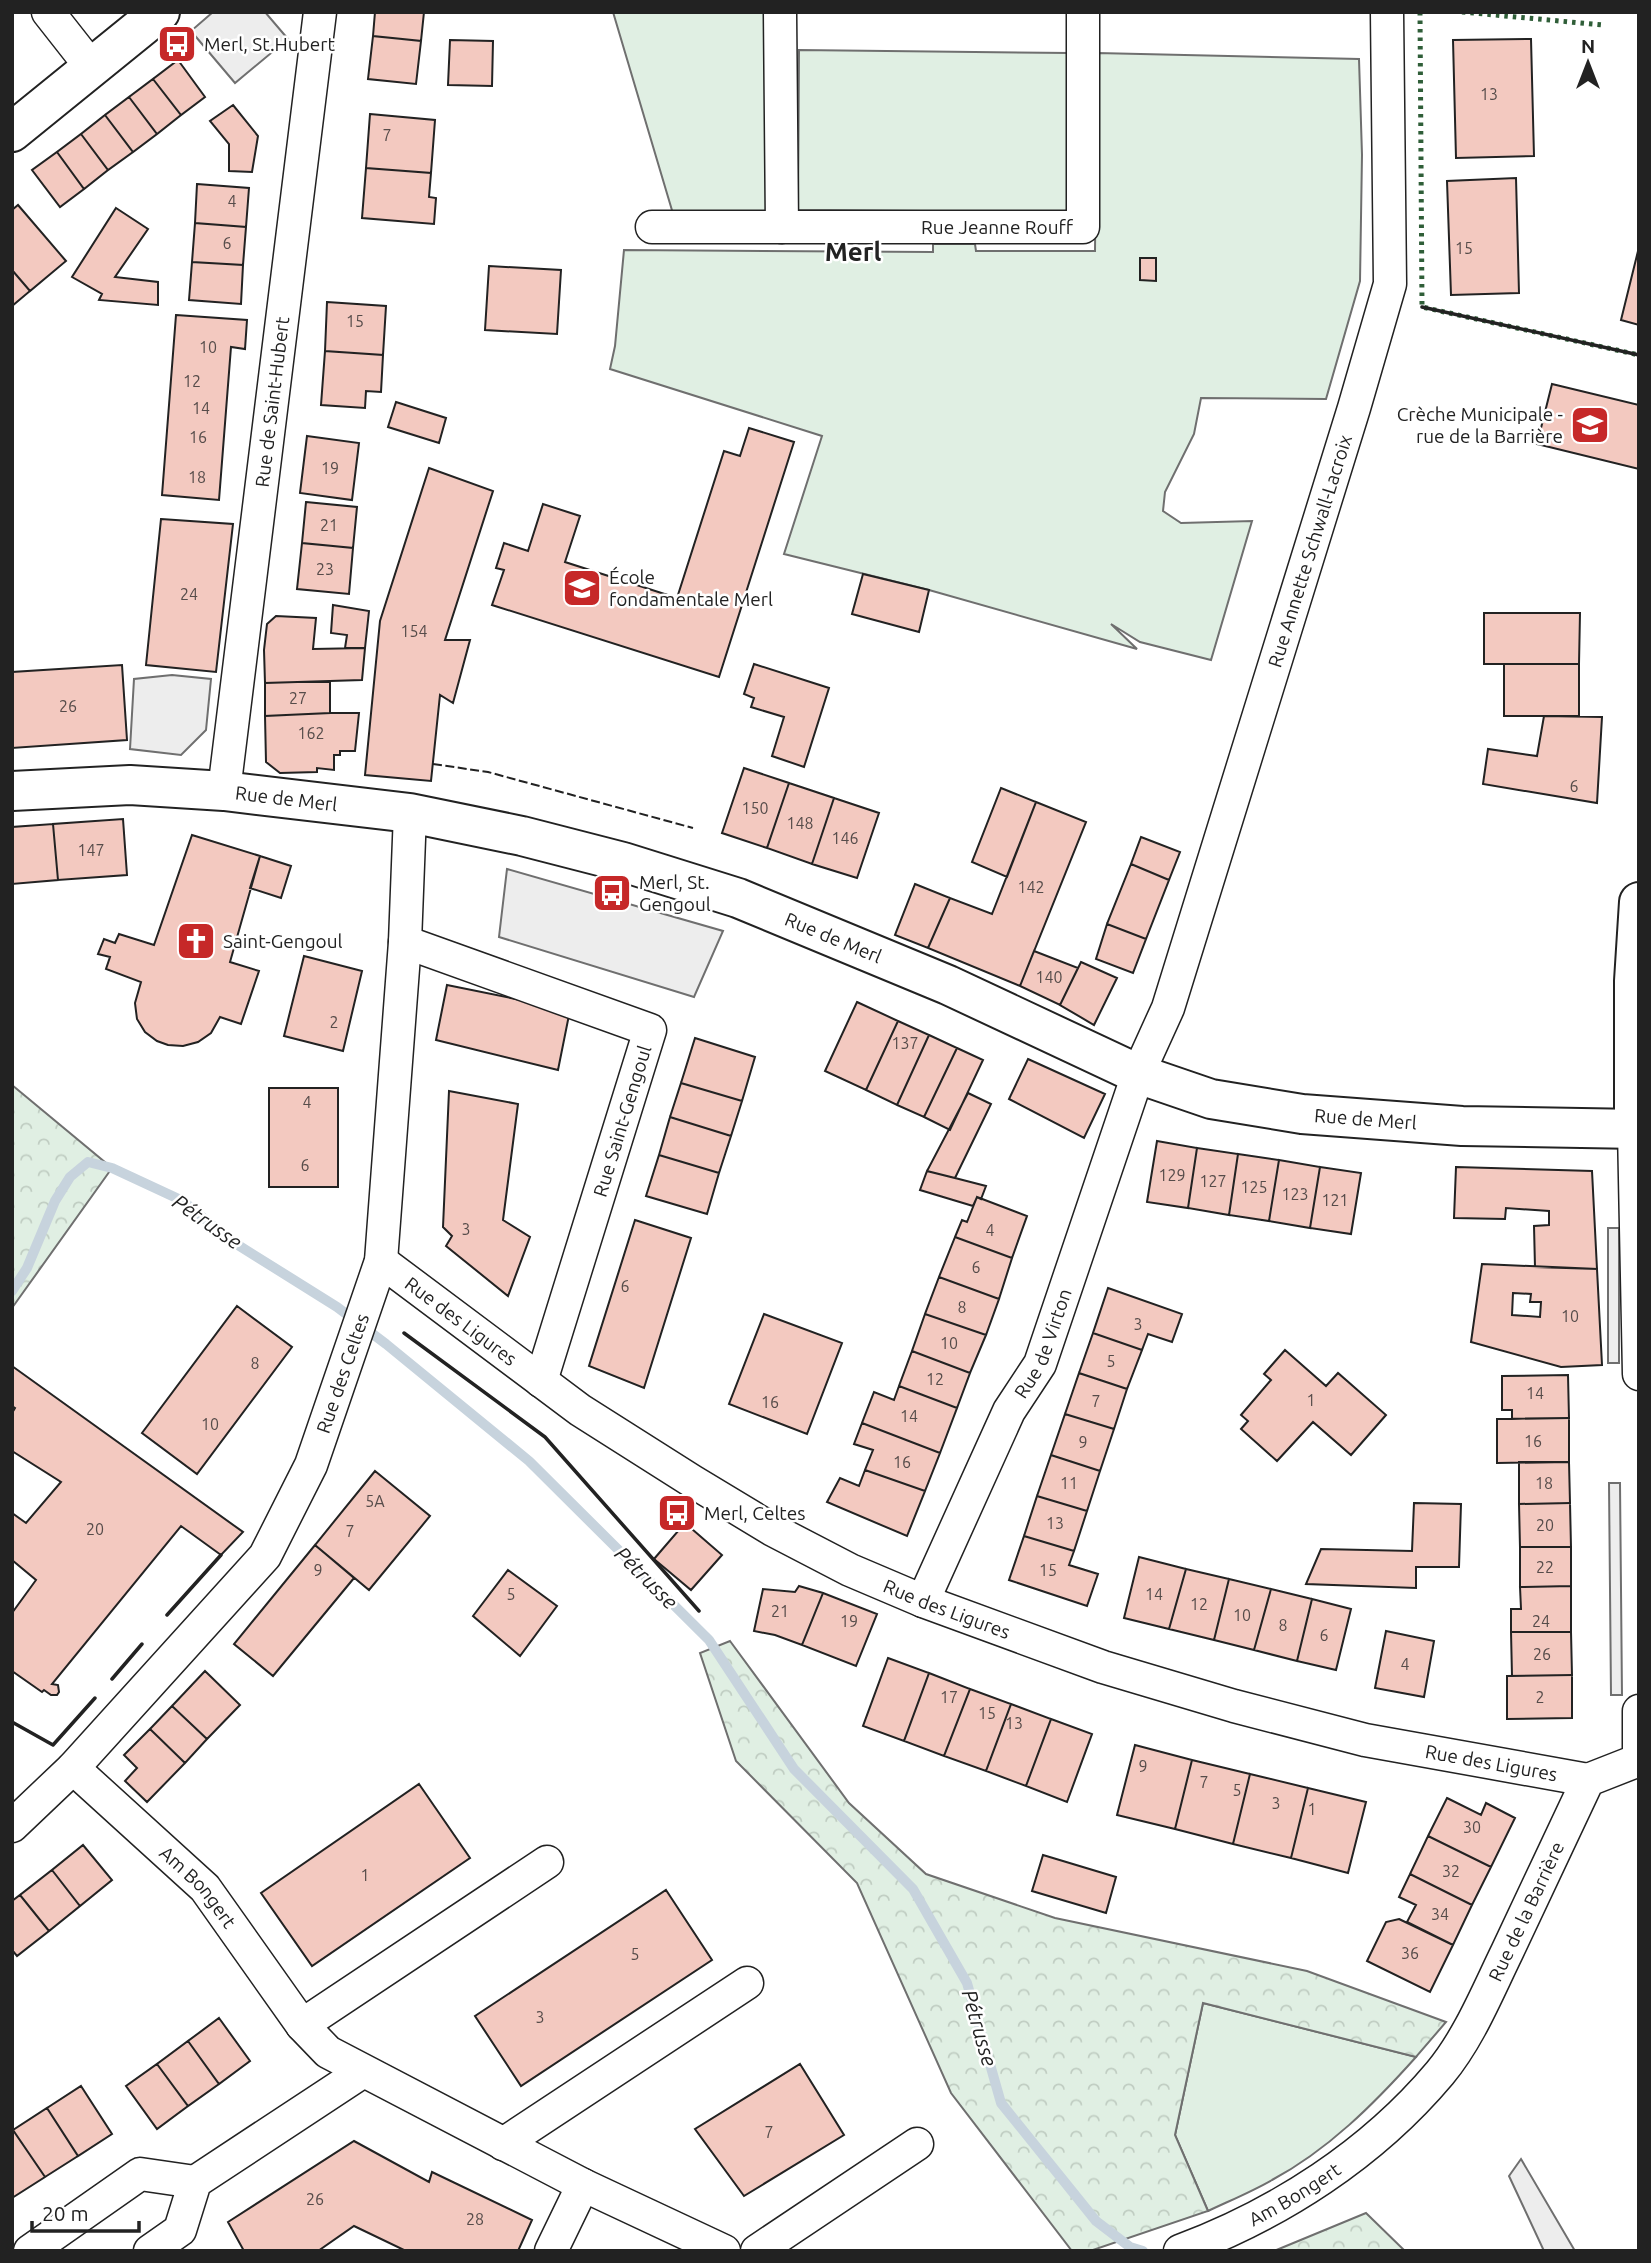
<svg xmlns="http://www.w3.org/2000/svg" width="1651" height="2263" font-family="Ubuntu,sans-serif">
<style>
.grass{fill:#e0efe3;stroke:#6f6f6f;stroke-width:2}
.forest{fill:url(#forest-crowns);stroke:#6f6f6f;stroke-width:2}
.parking{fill:#ededed;stroke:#6f6f6f;stroke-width:2}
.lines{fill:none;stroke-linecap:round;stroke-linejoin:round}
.stream{stroke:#c7d3dd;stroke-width:10}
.building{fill:#f3c9c0;stroke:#222;stroke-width:2;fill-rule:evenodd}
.minor-casing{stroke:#222;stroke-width:35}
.tertiary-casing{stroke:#222;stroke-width:42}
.secondary-casing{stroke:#222;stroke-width:42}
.primary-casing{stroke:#222;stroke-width:42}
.minor{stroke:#fff;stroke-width:32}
.tertiary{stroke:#fff;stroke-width:38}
.secondary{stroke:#fff;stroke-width:38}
.primary{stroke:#fff;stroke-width:38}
.hedge{stroke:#2f5e38;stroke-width:5;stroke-dasharray:3.5 5;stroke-linecap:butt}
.fence{stroke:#222;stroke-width:2;stroke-dasharray:9 3.5;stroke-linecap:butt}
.wall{stroke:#222;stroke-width:3.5}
.labels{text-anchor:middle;stroke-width:5;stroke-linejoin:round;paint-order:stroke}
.number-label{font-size:16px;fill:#564c4a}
.poi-label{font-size:19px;fill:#222;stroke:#fff;text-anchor:start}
.street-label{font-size:19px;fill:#222;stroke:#fff}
.water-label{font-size:21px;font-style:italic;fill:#222;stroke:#fff}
.district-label{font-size:26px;font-weight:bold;fill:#222;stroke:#fff}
</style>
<defs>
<pattern id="forest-crowns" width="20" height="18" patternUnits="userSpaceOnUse" patternTransform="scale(1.75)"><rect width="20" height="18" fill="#e0efe3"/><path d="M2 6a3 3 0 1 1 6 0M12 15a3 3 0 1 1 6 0" fill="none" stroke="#c0cdc2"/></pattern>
</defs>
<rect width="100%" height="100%" fill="#fff"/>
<path class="grass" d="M613 12H766V215L674 217Z
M799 50 1069 53 1068 212 798 210Z
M1097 53 1359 59 1362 155 1360 281 1326 399 1201 398 1194 434 1165 492 1163 511 1181 523 1252 521 1211 660 1140 642 1111 624 1137 649 929 590 784 554 822 436 610 369 615 346 624 250 933 252V244H975L976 251H1095Z
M1203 2003 1416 2057C1374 2104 1328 2150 1272 2180 1251 2192 1229 2201 1208 2211L1175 2135Z"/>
<path class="forest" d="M12 1085 112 1168 12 1308Z
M730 1641 849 1803 926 1874 1055 1918 1307 1971 1446 2022 1416 2057 1203 2003 1175 2135 1208 2211 1090 2251H1072L951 2093 857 1883 736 1761 700 1653Z
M1366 2213 1405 2251H1274Z"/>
<path class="parking" d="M213 12H265L288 39 235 83 191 31Z
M172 675 211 679 206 730 181 755 130 749 134 679Z
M507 869 723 931 694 997 499 937Z
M1608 1228H1619V1363H1608Z
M1609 1483H1620L1622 1695H1611Z
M1521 2159 1575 2251H1544L1509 2176Z"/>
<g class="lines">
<path class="stream" d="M12 1291 27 1268 55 1201 70 1177 88 1162 112 1168 183 1201 230 1240 337 1307 386 1344 529 1461 709 1640 794 1769 913 1889 967 1983 1001 2103 1096 2221 1130 2247 1143 2251"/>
</g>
<path class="building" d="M375 12H424L421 41 373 36Z
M373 36 421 41 416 84 368 79Z
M1531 39 1534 156 1456 158 1453 40Z
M450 40 493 41 492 86 448 85Z
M178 60 205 97 181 115 153 79Z
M153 79 181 115 157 134 129 97Z
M129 97 157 134 133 152 105 115Z
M233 105 258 136 252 172 229 171V144L210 121Z
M370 114 435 120 431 173 366 168Z
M105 115 133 152 108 170 81 134Z
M81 134 108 170 84 189 57 152Z
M57 152 84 189 60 207 32 170Z
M366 168 431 173 429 197 436 198 434 224 362 218Z
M1516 178 1519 293 1451 295 1447 181Z
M197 184 249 188 246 227 195 223Z
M18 205 66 261 30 291 12 270V210Z
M116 208 148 229 115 277 158 282V305L99 300 102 294 72 277Z
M195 223 246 227 243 265 192 262Z
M1639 247V325L1621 320Z
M1140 258H1156V281L1140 280Z
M192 262 243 265 241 304 189 300Z
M489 266 561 270 557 334 485 330Z
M12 270 30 291 12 306Z
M327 302 386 306 383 355 325 351Z
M176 315 247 320 245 349 231 347 219 500 162 495Z
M325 351 383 355 381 392 366 391 365 408 321 405Z
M1552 384 1639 405V469L1537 444Z
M396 402 446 418 439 443 388 427Z
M749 428 794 442 719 677 492 605 504 570 496 568 504 543 528 551 543 504 580 516 565 562 677 598 724 451 740 456Z
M307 436 359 443 352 500 300 493Z
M429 468 493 491 445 640H470L453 703 440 695 431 781 365 775 380 621Z
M306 502 357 507 353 548 302 543Z
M161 519 233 524 216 672 146 665Z
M302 543 353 548 349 594 297 589Z
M863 574 929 590 919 632 852 614Z
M333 605 369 611 365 648H345L347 635 331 633Z
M1484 613H1580L1579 664H1484Z
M276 616 316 618 313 649 365 648 362 680 265 683 264 650 267 624Z
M754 664 829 688 804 767 772 756 784 717 751 707 754 698 744 694Z
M1504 664H1579V716H1504Z
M122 665 127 740 12 748V672Z
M330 681V713L265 716V683Z
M330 713H359L355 751H340V755H334V770L317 768V772L280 773 266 762 265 716Z
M1544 716 1602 717 1597 803 1483 784 1488 749 1537 756Z
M744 768 789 783 767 848 722 833Z
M789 783 834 798 812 864 767 848Z
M1001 788 1036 802 1007 877 972 862Z
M834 798 879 813 857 878 812 864Z
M1036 802 1086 822 1020 986 928 948 950 898 992 914Z
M123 819 127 875 58 880 53 824Z
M53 824 58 880 12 884V827Z
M192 835 260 856 230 962 259 971 241 1024 220 1017 211 1033 198 1042 183 1046 168 1045 157 1041 145 1032 137 1019 135 1003 141 982 106 969 110 957 98 954 104 939 115 943 119 934 154 945Z
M1141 837 1180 852 1169 880 1131 864Z
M260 856 291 866 281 898 250 888Z
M1131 864 1169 880 1146 939 1107 924Z
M915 884 950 898 928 948 895 935Z
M1107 924 1146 939 1133 973 1096 959Z
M1034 951 1078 968 1060 1005 1020 986Z
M304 956 362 971 343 1051 284 1036Z
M1081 962 1117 978 1094 1025 1060 1005Z
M447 985 570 1010 558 1070 436 1040Z
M857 1002 898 1021 866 1090 825 1071Z
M898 1021 929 1035 897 1105 866 1090Z
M929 1035 957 1048 924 1117 897 1105Z
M695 1038 755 1057 742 1101 681 1083Z
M957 1048 983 1060 950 1130 924 1117Z
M1028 1059 1105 1094 1084 1138 1009 1099Z
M681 1083 742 1101 731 1136 670 1117Z
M269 1088H338V1187H269Z
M449 1091 518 1104 503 1220 530 1237 508 1296 446 1246 452 1236 443 1227Z
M968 1093 991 1104 955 1178 927 1171Z
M670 1117 731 1136 719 1173 659 1155Z
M1157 1141 1197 1148 1188 1208 1147 1202Z
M1197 1148 1238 1154 1229 1215 1188 1208Z
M1238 1154 1279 1160 1269 1221 1229 1215Z
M659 1155 719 1173 707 1214 646 1196Z
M1279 1160 1320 1167 1310 1228 1269 1221Z
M1320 1167 1361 1173 1351 1234 1310 1228Z
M1456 1167 1592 1171 1597 1269 1535 1267 1534 1226 1549 1225V1211L1506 1208 1505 1219 1454 1218Z
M927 1171 955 1178 986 1186 981 1199 977 1197 973 1206 920 1190Z
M977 1197 1027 1216 1012 1258 955 1237 962 1220 967 1222Z
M635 1220 691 1238 644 1388 589 1366Z
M955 1237 1012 1258 999 1299 939 1277Z
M1482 1264 1597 1269 1602 1365 1561 1367 1471 1342ZM1513 1293 1531 1294 1530 1302H1541L1540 1317 1512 1315Z
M939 1277 999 1299 986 1335 925 1314Z
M1108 1288 1182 1314 1172 1342 1148 1334 1142 1350 1093 1333Z
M237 1306 292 1347 197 1474 142 1433Z
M764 1314 842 1343 807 1434 729 1404Z
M925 1314 986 1335 970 1373 912 1351Z
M1093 1333 1142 1350 1127 1389 1079 1373Z
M1285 1350 1326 1386 1338 1373 1386 1415 1351 1455 1313 1422 1277 1461 1241 1429 1248 1421 1241 1415 1271 1380 1264 1374Z
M912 1351 970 1373 957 1408 899 1386Z
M12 1366 243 1532 221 1555 181 1526 52 1684 58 1685 59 1692 57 1695H51L44 1690 42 1692 12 1671V1613L36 1580 12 1560V1513L26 1523 61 1482 12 1451V1413L15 1408 12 1406Z
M1079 1373 1127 1389 1114 1429 1065 1414Z
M1568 1375 1569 1418 1512 1419V1410H1502V1376Z
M899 1386 957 1408 940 1453 862 1423 874 1392 894 1400Z
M1065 1414 1114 1429 1100 1471 1051 1455Z
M1569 1418V1462L1497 1463V1419Z
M862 1423 940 1453 925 1491 865 1470 873 1450 854 1444Z
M1051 1455 1100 1471 1087 1511 1037 1496Z
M1519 1462H1569L1570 1503 1519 1504Z
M865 1470 925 1491 907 1536 827 1502 840 1478 859 1486Z
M375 1471 430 1516 369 1590 315 1545Z
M1037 1496 1087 1511 1074 1551 1024 1536Z
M1414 1503 1461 1504 1459 1567H1416V1588L1306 1584 1321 1549 1412 1551Z
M1570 1503 1571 1547H1520L1519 1504Z
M685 1523 722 1555 691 1590 654 1559Z
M1024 1536 1074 1551 1069 1565 1098 1574 1087 1606 1009 1580Z
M315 1545 354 1578 273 1676 234 1644Z
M1520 1547H1571V1586L1520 1587Z
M1139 1557 1186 1569 1169 1629 1124 1618Z
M1186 1569 1229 1579 1214 1640 1169 1629Z
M508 1570 557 1606 520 1656 473 1616Z
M1229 1579 1271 1589 1254 1650 1214 1640Z
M799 1586 823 1593 802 1645 775 1635 754 1631 763 1589 795 1592Z
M1571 1586V1632H1511V1609H1521L1520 1587Z
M1271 1589 1312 1599 1297 1661 1254 1650Z
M823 1593 877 1614 856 1666 802 1645Z
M1312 1599 1351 1609 1336 1670 1297 1661Z
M1386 1631 1434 1641 1424 1697 1375 1688Z
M1511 1632H1571L1572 1675 1512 1676Z
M888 1658 929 1673 904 1741 863 1726Z
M205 1671 240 1705 207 1739 172 1706Z
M929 1673 970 1689 944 1756 904 1741Z
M1572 1675V1718L1507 1719V1676Z
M970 1689 1011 1704 986 1771 944 1756Z
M1011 1704 1051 1719 1026 1786 986 1771Z
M172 1706 207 1739 185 1763 150 1729Z
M1051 1719 1092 1734 1067 1802 1026 1786Z
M150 1729 185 1763 147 1802 125 1781 137 1768 124 1755Z
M1135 1745 1192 1760 1175 1829 1117 1815Z
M1192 1760 1250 1774 1233 1844 1175 1829Z
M1250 1774 1308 1788 1291 1858 1233 1844Z
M419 1784 470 1858 312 1966 261 1893Z
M1308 1788 1366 1802 1348 1873 1291 1858Z
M1447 1798 1481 1815 1486 1803 1515 1818 1491 1867 1428 1836Z
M1428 1836 1491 1867 1472 1905 1410 1874Z
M83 1845 112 1880 80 1906 52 1870Z
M1043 1855 1116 1877 1106 1913 1032 1891Z
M52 1870 80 1906 49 1931 20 1895Z
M1410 1874 1472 1905 1453 1945 1407 1922 1416 1905 1399 1897Z
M666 1890 712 1960 521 2086 475 2016Z
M20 1895 49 1931 17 1956 12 1950V1901Z
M1399 1919 1453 1945 1430 1992 1367 1961 1386 1922Z
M219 2018 250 2061 219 2084 188 2041Z
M188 2041 219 2084 188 2106 157 2064Z
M157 2064 188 2106 157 2129 126 2086Z
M800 2064 844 2135 744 2196 695 2129Z
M81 2086 112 2134 78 2156 47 2108Z
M47 2108 78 2156 45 2177 13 2130Z
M13 2130 45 2177 12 2198V2131Z
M354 2141 429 2182 432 2172 532 2220 518 2251H406L354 2226 318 2251H244L228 2222Z"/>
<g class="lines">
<g class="minor-casing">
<g id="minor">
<path d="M48 12 92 68"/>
<path d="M780 12 782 227"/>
<path id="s1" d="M652 227H1083V12"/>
<path id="s2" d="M224 791 320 12"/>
<path d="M405 942 650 1030 541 1381"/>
<path d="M1634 1129 1639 1374"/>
<path id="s3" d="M381 1261 580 1410 692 1481 773 1530 850 1570 923 1601 1103 1667 1234 1706 1365 1740 1588 1780"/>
<path id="s4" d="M923 1601 1009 1411 1040 1364 1138 1074 1168 1008 1354 408 1390 284 1387 12"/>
<path id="s5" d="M73 1768 205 1888 302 2025 328 2052 583 2185 724 2251"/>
<path id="s6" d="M12 1826 73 1768 265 1556 311 1465 381 1261 405 942 410 813"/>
<path d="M302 2025 547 1862"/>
<path d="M503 2144 747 1983"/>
<path d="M30 2251 140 2174 195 2182"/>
<path d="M150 2251 180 2230 195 2182 362 2072"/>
<path d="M551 2251 583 2185"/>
<path d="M757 2251 917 2144"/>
<path id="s7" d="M1180 2251C1279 2214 1372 2154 1440 2073 1469 2038 1487 1993 1507 1952 1534 1895 1561 1837 1588 1780L1639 1760V1711"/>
</g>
</g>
<g class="tertiary-casing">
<path id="tertiary" d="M1634 1129V981L1639 902"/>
</g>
<g class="secondary-casing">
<g id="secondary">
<path id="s8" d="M12 791 130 785 224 791 410 813 522 836 623 862 738 898 948 985 1138 1074 1211 1099 1302 1114 1462 1126 1639 1129"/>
</g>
</g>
<g class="primary-casing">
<path id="primary" d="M12 132 160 12"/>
</g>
<use href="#minor" class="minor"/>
<use href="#tertiary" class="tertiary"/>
<use href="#secondary" class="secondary"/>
<use href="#primary" class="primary"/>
<path class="hedge" d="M1420 12 1422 307 1639 355
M1462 12 1603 25"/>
<path class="fence" d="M433 764 488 772 693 828"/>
<path class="wall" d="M1422 307 1639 355
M404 1333 545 1437 699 1611
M167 1615 221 1555
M112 1679 142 1644
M12 1722 53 1745 95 1698"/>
</g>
<defs>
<g id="bus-square" transform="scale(2.0125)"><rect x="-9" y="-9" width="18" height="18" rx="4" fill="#c62828" stroke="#fff"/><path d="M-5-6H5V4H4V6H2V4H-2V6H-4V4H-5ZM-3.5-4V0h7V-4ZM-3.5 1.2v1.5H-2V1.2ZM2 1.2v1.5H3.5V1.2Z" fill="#fff"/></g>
<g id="school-square" transform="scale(2.0125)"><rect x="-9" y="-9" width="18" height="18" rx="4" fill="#c62828" stroke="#fff"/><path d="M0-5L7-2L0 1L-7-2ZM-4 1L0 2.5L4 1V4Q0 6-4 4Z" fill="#fff"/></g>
<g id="church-square" transform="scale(2.0125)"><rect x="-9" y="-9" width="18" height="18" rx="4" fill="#c62828" stroke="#fff"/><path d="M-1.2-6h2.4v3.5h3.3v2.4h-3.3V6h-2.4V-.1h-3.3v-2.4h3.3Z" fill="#fff"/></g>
</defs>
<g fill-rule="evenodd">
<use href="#bus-square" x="177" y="44"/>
<use href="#school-square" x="1590" y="425"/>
<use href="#school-square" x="582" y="588"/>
<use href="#bus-square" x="612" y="893"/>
<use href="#church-square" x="196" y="941"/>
<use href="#bus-square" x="677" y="1513"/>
</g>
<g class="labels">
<g class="number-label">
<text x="1489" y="100">13</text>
<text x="387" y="141">7</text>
<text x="232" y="207">4</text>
<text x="227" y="249">6</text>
<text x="1464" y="254">15</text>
<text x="355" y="327">15</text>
<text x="208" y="353">10</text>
<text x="192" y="387">12</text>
<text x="201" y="414">14</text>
<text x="198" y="443">16</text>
<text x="330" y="474">19</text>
<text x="197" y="483">18</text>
<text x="329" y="531">21</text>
<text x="325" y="575">23</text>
<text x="189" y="600">24</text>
<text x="414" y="637">154</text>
<text x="298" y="704">27</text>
<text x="68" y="712">26</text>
<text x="311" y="739">162</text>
<text x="1574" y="792">6</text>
<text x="755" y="814">150</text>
<text x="800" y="829">148</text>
<text x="845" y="844">146</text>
<text x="91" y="856">147</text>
<text x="1031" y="893">142</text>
<text x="1049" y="983">140</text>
<text x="334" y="1028">2</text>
<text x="905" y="1049">137</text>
<text x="307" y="1108">4</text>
<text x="305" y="1171">6</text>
<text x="1172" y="1181">129</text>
<text x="1213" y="1187">127</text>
<text x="1254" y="1193">125</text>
<text x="1295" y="1200">123</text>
<text x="1335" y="1206">121</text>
<text x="466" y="1235">3</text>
<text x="990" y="1236">4</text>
<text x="976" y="1273">6</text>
<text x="625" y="1292">6</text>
<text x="962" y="1313">8</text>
<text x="1570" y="1322">10</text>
<text x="1138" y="1330">3</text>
<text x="949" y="1349">10</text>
<text x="1111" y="1367">5</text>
<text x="255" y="1369">8</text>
<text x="935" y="1385">12</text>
<text x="1535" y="1399">14</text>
<text x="1311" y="1406">1</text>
<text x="1096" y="1407">7</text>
<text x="770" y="1408">16</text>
<text x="909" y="1422">14</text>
<text x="210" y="1430">10</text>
<text x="1533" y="1447">16</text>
<text x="1083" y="1448">9</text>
<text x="902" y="1468">16</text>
<text x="1069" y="1489">11</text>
<text x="1544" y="1489">18</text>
<text x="375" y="1507">5A</text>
<text x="1055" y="1529">13</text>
<text x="1545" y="1531">20</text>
<text x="95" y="1535">20</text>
<text x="350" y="1537">7</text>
<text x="1545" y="1573">22</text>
<text x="318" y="1576">9</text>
<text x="1048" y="1576">15</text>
<text x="511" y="1600">5</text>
<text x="1154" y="1600">14</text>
<text x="1199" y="1610">12</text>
<text x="780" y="1617">21</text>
<text x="1242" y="1621">10</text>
<text x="849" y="1627">19</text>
<text x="1541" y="1627">24</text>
<text x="1283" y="1631">8</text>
<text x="1324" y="1641">6</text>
<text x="1542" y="1660">26</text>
<text x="1405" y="1670">4</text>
<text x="949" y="1703">17</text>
<text x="1540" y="1703">2</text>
<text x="987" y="1719">15</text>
<text x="1014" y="1729">13</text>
<text x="1143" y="1772">9</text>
<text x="1204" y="1788">7</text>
<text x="1237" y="1796">5</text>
<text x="1276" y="1809">3</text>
<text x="1312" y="1815">1</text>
<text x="1472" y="1833">30</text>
<text x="1451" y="1877">32</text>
<text x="365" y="1881">1</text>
<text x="1440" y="1920">34</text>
<text x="1410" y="1959">36</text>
<text x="635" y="1960">5</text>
<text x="540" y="2023">3</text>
<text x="769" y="2138">7</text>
<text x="315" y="2205">26</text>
<text x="475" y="2225">28</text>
</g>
<g class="poi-label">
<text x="204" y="51">Merl, St.Hubert</text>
<text x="1563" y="421" text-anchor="end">Crèche Municipale -<tspan x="1563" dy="22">rue de la Barrière</tspan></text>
<text x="609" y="584">École<tspan x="609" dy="22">fondamentale Merl</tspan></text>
<text x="639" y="889">Merl, St.<tspan x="639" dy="22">Gengoul</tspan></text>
<text x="223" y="948">Saint-Gengoul</text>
<text x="704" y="1520">Merl, Celtes</text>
</g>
<g class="street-label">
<text dy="7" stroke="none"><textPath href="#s1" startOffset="345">Rue Jeanne Rouff</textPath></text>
<text dy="7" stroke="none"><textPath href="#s2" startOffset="392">Rue de Saint-Hubert</textPath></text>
<text dy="7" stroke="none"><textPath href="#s4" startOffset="1122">Rue Annette Schwall-Lacroix</textPath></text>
<text dy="7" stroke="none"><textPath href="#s8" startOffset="275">Rue de Merl</textPath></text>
<text dy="7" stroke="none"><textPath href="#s8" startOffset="842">Rue de Merl</textPath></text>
<text dy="7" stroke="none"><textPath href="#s8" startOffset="1409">Rue de Merl</textPath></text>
<text transform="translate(622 1121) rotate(-73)" y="7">Rue Saint-Gengoul</text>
<text dy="7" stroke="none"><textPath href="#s3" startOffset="100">Rue des Ligures</textPath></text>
<text dy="7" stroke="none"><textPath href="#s4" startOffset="285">Rue de Virton</textPath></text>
<text dy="7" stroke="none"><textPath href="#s6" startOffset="569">Rue des Celtes</textPath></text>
<text dy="7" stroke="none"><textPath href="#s3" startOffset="667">Rue des Ligures</textPath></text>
<text dy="7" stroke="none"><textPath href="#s3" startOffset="1234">Rue des Ligures</textPath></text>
<text dy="7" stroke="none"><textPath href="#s5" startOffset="173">Am Bongert</textPath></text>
<text dy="7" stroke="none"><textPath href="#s7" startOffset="502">Rue de la Barrière</textPath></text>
<text dy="7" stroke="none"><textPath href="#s7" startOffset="128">Am Bongert</textPath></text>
</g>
<g class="water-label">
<text transform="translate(207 1222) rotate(35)" y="7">Pétrusse</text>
<text transform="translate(646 1578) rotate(45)" y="7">Pétrusse</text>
<text transform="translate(979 2028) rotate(74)" y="7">Pétrusse</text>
</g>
<g class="district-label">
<text x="853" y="261">Merl</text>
</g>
</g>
<rect width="1651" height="2263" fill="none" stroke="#222222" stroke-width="28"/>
<g transform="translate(1588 63)" stroke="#ffffff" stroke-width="5" paint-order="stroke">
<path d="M0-5L12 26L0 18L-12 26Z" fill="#222222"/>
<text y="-10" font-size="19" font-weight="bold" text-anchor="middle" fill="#222222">N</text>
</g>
<path d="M32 2221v10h107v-10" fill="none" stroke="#222222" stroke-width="3.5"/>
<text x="42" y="2221" font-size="21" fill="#222222" stroke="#ffffff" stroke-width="5" paint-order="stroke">20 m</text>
</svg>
